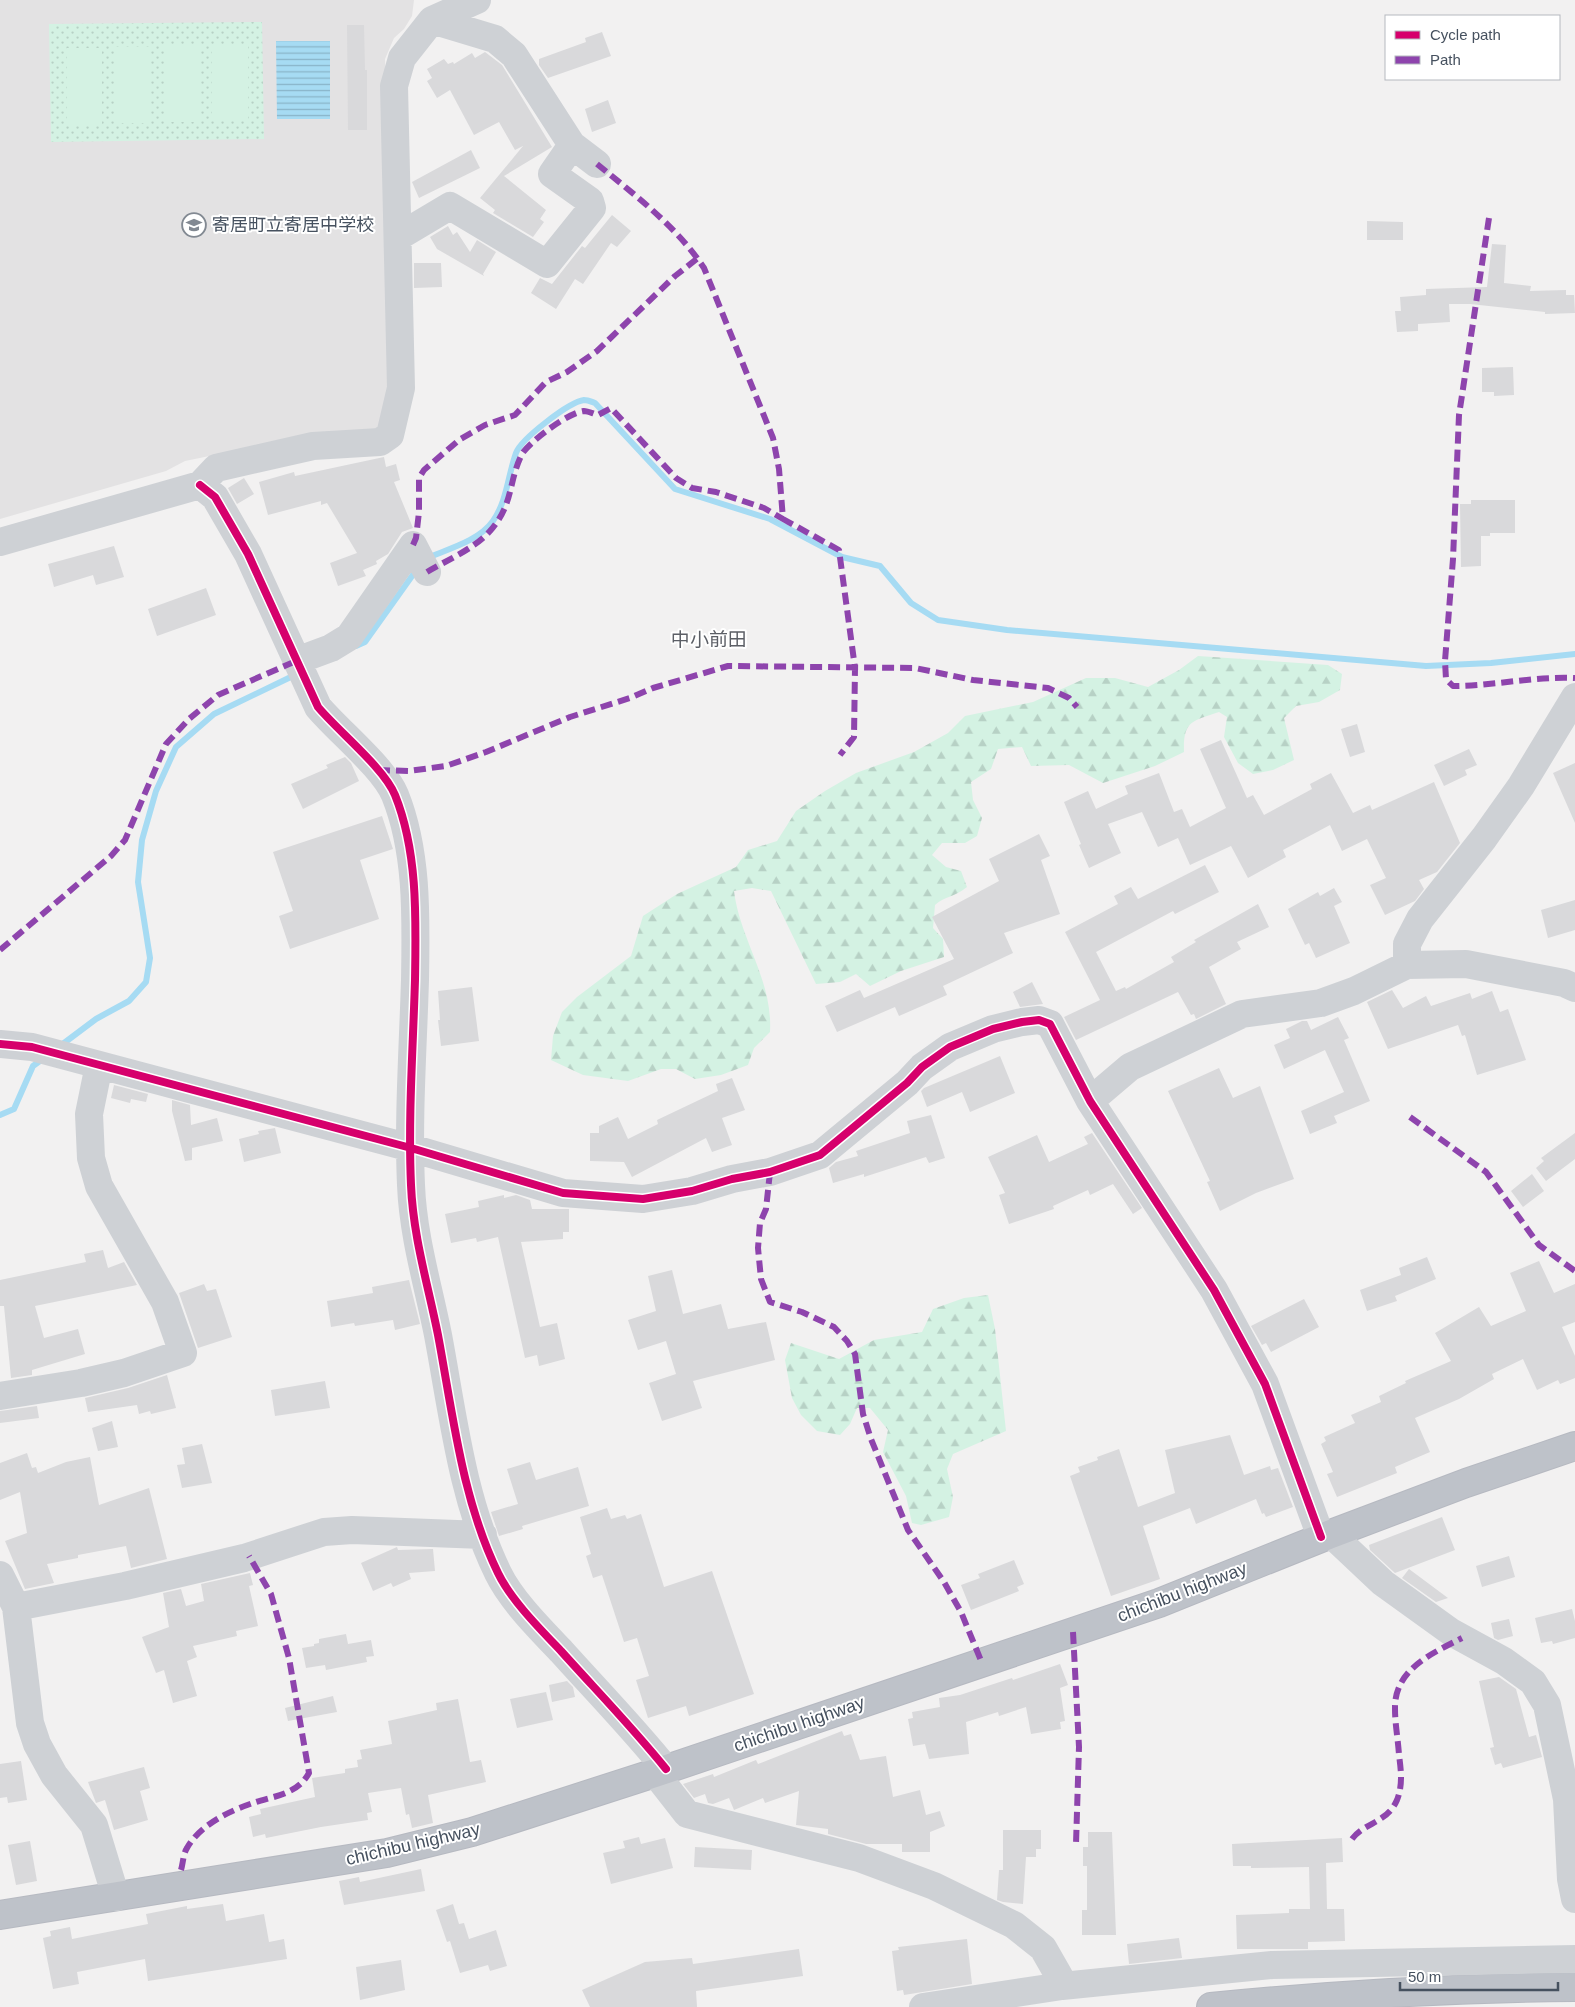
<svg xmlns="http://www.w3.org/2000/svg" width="1575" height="2007" font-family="Helvetica,'Noto Sans JP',sans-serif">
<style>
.education{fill:#e3e2e3}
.forest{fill:url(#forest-firs)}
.park{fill:url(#park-dots)}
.garden{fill:#d4f2e3}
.water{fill:url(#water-rules)}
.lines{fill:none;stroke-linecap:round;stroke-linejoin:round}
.stream{stroke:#a6dbf3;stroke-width:6}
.building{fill:#d9d9db}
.highway-casing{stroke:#b6b9c1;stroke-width:30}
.minor{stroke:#ced1d5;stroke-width:28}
.highway{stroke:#bec2c9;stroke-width:28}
.quiet{stroke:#8e44ad;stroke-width:6;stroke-dasharray:12 6;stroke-linecap:butt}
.cycleway-casing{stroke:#fff;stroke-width:11}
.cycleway{stroke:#d6006c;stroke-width:8}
.labels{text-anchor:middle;stroke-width:4;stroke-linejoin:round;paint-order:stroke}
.poi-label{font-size:18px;fill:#46515f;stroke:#fff;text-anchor:start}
.street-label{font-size:18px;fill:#46515f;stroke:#fff}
.neighbourhood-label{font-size:19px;fill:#5c5f66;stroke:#fff}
</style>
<defs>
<pattern id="forest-firs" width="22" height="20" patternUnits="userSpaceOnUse" patternTransform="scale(1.25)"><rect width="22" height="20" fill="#d4f2e3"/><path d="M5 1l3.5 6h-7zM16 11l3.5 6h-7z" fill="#b7d1c5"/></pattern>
<pattern id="park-dots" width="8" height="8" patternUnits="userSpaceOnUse" patternTransform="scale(1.25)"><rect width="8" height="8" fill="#d4f2e3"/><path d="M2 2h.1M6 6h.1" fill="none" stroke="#b7d1c5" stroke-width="1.8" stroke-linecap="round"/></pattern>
<pattern id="water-rules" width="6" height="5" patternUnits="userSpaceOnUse" patternTransform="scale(1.25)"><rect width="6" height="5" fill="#a6dbf3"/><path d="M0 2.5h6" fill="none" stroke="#89b4c8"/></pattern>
</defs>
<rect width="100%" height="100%" fill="#f2f1f1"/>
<path class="education" d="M0 0H414L412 16 404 29 394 38 385 59 391 391 384 422 375 432 313 435 185 461 166 471 0 519Z"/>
<path class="forest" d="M1198 656 1328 665 1342 674 1340 690 1319 702 1296 706 1284 718 1294 760 1273 770 1253 774 1238 763 1224 737 1227 717 1219 712C1192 721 1183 721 1184 752L1155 766 1103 783 1069 765 1031 766 1022 747 998 749 991 769 971 782 973 800 982 818 977 836 965 843H942L932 855 946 867 961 871 967 887C955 897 945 896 935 905L933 928 943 939 944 957 901 971 870 986 856 974 840 982 816 984 771 891 752 888 734 891C740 940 773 980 770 1032L754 1048 748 1065 721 1075 695 1079 676 1069H661L628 1081 583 1075 551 1060 553 1036 562 1012 577 997 631 956 643 916 677 894 736 867 748 850 777 841 796 811 825 791 856 773 914 752 948 733 965 716 1033 702 1086 678H1115L1148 687 1179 670Z
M988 1295 995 1329 1006 1431 953 1454 947 1469 953 1497 949 1517 921 1525 912 1523 906 1496 883 1452 888 1430 870 1408H857L850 1424 840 1435 817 1431 801 1415 792 1398 785 1360 791 1343 839 1359 874 1340 922 1332 933 1309 964 1298Z"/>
<path class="park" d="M262 22 264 139 51 142 49 24Z"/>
<path class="garden" d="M212 45H248V121H212Z
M165 46H200V122H165Z
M115 47H150V123H115Z
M67 48H102V124H67Z"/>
<path class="water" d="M276 41H330V119H277Z"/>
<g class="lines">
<path class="stream" d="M427 558C448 549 479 541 493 521 507 501 508 475 516 453 521 439 569 402 584 400 588 400 592 402 595 403L675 489 770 519 842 557 880 566 911 603 938 620 1007 630 1426 666 1491 663 1575 654
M356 646 365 642 417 569
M60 1046 96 1019 129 1001 146 982 150 958 138 882 142 840 156 791 176 747 214 714 297 674
M0 1115 14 1109 33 1066 44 1058"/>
</g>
<path class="building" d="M347 25H364L365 70H367V130H348Z
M602 32 611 56 548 78 539 65V59L586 42 585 38Z
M485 52 502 65 552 147 504 176 546 210 540 219 544 222 533 237 493 213 495 210 480 198 523 146 515 150 499 122 474 135 450 90 437 98 427 81 432 78 427 69 444 59 448 64 453 62 454 64 472 53 475 58Z
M608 100 616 123 592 132 585 109Z
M471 150 480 168 419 198 412 182Z
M612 215 631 231 617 247 611 243 583 284 575 279 556 309 531 293 540 278 552 284 582 246 585 248Z
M1367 221 1403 222V240H1367Z
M448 226 453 235 457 232 470 252 477 240 496 252 483 274 484 276 437 249 430 237Z
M1492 244 1506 245 1504 283 1531 286 1530 291 1566 290V295H1574L1575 313 1545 314V312L1470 304H1449L1450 322 1418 324V331L1397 332 1395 311H1401L1400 297 1426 295V289L1487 287Z
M414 263H441L442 287 414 288Z
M1513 367 1514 395 1494 396V392H1482V368Z
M384 457 386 467 396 464 400 480 394 482 413 528 402 532 388 554 376 561 377 564 363 570 366 576 338 586 330 563 357 553 327 503 321 505V501L268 515 259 482 294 472 295 476Z
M244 478 254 494 237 504 228 488Z
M1471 500H1515V533H1490V536H1481V566L1461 567 1460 504H1471Z
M114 546 124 577 96 585 93 575 54 587 48 564Z
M206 588 216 615 157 636 148 609Z
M1357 724 1365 752 1350 757 1341 729Z
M1221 740 1247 798 1253 795 1264 815 1312 789 1310 784 1331 773 1353 813 1370 805 1372 810 1434 782 1460 843 1437 872 1419 880 1424 889 1415 901 1385 915 1370 885 1386 878 1367 839 1342 851 1330 825 1283 850 1286 857 1248 878 1231 846 1190 865 1178 838 1158 847 1142 812 1108 824 1121 853 1089 868 1079 845 1081 844 1064 802 1088 791 1096 809 1128 794 1125 786 1159 773 1174 812 1182 809 1190 827 1226 808 1200 749Z
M1469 749 1477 765 1465 770 1467 775 1444 786 1434 765Z
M345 757 351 763 359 781 303 809 291 784 328 768 326 765Z
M1575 763V823L1553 773Z
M382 816 393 849 360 860 379 919 290 949 279 916 293 911 273 852Z
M1039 834 1050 856 1041 860 1060 914 1004 933 1013 953 943 986 947 995 899 1016 895 1007 837 1032 825 1006 860 990 864 998 954 959 932 917 999 881 989 859Z
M1205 865 1219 892 1175 914 1173 911 1096 952 1116 991 1125 987 1126 989 1174 962 1171 957 1196 942 1194 940 1258 904 1269 927 1237 942 1241 949 1209 967 1226 1004 1196 1019 1194 1014 1191 1015 1178 992 1076 1040 1064 1017 1100 1000 1065 932 1118 904 1114 896 1131 887 1138 899Z
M1334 888 1342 902 1334 906 1350 943 1316 958 1309 943 1305 945 1288 909 1318 892 1320 896Z
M1575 900V930L1548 938 1541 910Z
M1032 982 1043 1004 1020 1007 1013 992Z
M472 987 479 1041 441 1046 438 1020H440L438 991Z
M1392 990 1403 1008 1426 996 1431 1006 1470 993 1472 999 1492 991 1500 1012 1508 1009 1526 1060 1477 1075 1465 1035 1462 1036 1458 1025 1388 1049 1367 1002Z
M1338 1017 1349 1038 1344 1040 1370 1101 1334 1116 1337 1123 1310 1134 1301 1111 1344 1092 1325 1050 1284 1069 1274 1045 1290 1038 1286 1029 1302 1021H1307L1311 1030Z
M1000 1056 1015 1093 970 1112 962 1092 927 1107 921 1091 924 1088Z
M1219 1068 1233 1098 1260 1086 1294 1179 1256 1193 1220 1211 1207 1182 1210 1181 1168 1091Z
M732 1078 745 1110 722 1118 732 1145 712 1152 706 1138 632 1177 624 1162 590 1161V1133H599V1126L618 1117 628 1139 658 1124 657 1120 718 1091 716 1084Z
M114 1085 148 1094 146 1102 131 1099 130 1103 111 1098Z
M172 1100 190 1105 191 1125 217 1118 223 1141 192 1148V1160L185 1161 172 1111Z
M931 1115 945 1158 929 1163 926 1157 864 1177V1174L833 1183 829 1168 836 1162 858 1156 856 1151 910 1133 907 1121Z
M275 1128 281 1153 244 1162 239 1139 259 1134 258 1131Z
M1092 1133 1142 1208 1133 1214 1113 1184 1090 1195 1088 1190 1053 1206 1054 1209 1009 1224 999 1195 1005 1193 988 1157 1037 1135 1049 1162 1088 1144 1084 1137Z
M1575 1133V1159L1546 1181 1536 1168 1544 1161 1541 1158Z
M1532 1174 1544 1191 1523 1207 1511 1191Z
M504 1195V1198L516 1195 530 1200 532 1209H569V1232H563V1239L521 1242 540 1327 557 1323 565 1359 539 1366 537 1355 525 1358 498 1237 477 1242 476 1238 451 1243 445 1214 479 1207 478 1201Z
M103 1250 108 1268 124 1262 137 1285 35 1306 44 1338 78 1329 85 1354 32 1370V1375L11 1378 4 1306H0V1280L86 1262 84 1254Z
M1427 1257 1436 1279 1395 1296 1397 1301 1367 1311 1360 1290 1401 1275 1399 1268Z
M1539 1261 1554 1293 1575 1284V1322L1562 1327 1575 1356V1378L1560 1384 1558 1380 1537 1390 1523 1359 1492 1374 1494 1379 1459 1399 1415 1418 1430 1452 1395 1467 1397 1473 1337 1497 1327 1474 1333 1472 1321 1444 1326 1441 1324 1437 1355 1423 1351 1415 1381 1402 1379 1396 1406 1383 1405 1381 1451 1361 1435 1333 1479 1307 1491 1326 1526 1311 1510 1273Z
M672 1270 683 1314 721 1304 728 1329 766 1322 775 1360 693 1381 702 1408 662 1421 649 1383 676 1374 666 1341 638 1350 628 1320 656 1311 648 1276Z
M409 1280 420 1324 395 1330 393 1320 355 1326 354 1323 331 1327 327 1301 373 1293 372 1287Z
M204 1284 207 1291 216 1289 232 1337 198 1348 179 1293Z
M1304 1299 1319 1327 1271 1352 1266 1343 1262 1345 1251 1326Z
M167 1375 176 1408 151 1414 150 1411 139 1414 137 1405 88 1412 85 1398 128 1388Z
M325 1381 330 1408 275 1416 271 1390Z
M37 1406 39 1418 0 1423V1411Z
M112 1421 118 1447 98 1451 92 1428Z
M1230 1435 1244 1475 1270 1466 1271 1470 1278 1468 1293 1507 1266 1517 1264 1513 1262 1514 1256 1499 1196 1524 1190 1508 1143 1526 1160 1579 1111 1596 1070 1476 1080 1472 1078 1467 1098 1460 1097 1457 1119 1449 1138 1507 1175 1493 1165 1450Z
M202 1444 212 1483 182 1488 177 1465 185 1464 182 1448Z
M27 1453 32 1468 36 1467 38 1473 66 1462 90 1457 99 1505 149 1488 167 1559 131 1568 126 1546 78 1555V1558L47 1564 54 1583 25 1589 5 1541 27 1533 20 1492 0 1500V1463Z
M530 1462 536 1480 578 1467 589 1506 522 1526 523 1529 499 1536 491 1512 518 1504 507 1469Z
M607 1508 611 1519 625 1515 627 1519 641 1514 664 1587 712 1571 754 1694 689 1716 686 1706 648 1718 636 1680 649 1676 637 1638 624 1642 602 1575 593 1578 586 1556 591 1554 580 1517Z
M1442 1517 1455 1550 1395 1573 1370 1550 1369 1545Z
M397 1547 398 1550 433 1549 435 1571 409 1573 411 1579 393 1587 391 1583 373 1591 361 1563Z
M1509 1556 1515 1577 1482 1587 1476 1566Z
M1014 1560 1024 1584 1017 1587 1019 1591 971 1610 961 1585 980 1578 978 1574Z
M1409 1569 1448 1598 1436 1602 1402 1578Z
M250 1573 253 1585 249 1586 258 1626 236 1631 237 1636 193 1646 197 1657 187 1661 197 1696 173 1703 164 1670 156 1673 142 1637 169 1627 163 1593 181 1589 186 1606 204 1601 201 1584Z
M1572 1609 1575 1621V1638L1553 1644 1552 1641 1541 1643 1535 1618Z
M1509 1619 1513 1636 1498 1640 1494 1638 1491 1623Z
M346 1634 348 1644 371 1640 374 1656 366 1657 367 1662 326 1670 325 1665 306 1668 302 1648 314 1646V1644L319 1643V1639Z
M1060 1664 1068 1685 1060 1688 1065 1721 1060 1722 1061 1729 1031 1734 1026 1707 999 1716 998 1712 966 1722 969 1754 929 1759 925 1744 913 1746 908 1719 913 1718 912 1712 940 1707 939 1698 960 1695 1012 1678 1013 1680Z
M1499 1677 1516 1689 1529 1737 1536 1735 1542 1757 1503 1768 1501 1763 1495 1765 1490 1748 1494 1747 1479 1681Z
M567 1681 573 1687 575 1697 552 1702 549 1685Z
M546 1692 553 1720 517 1728 510 1699Z
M333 1696 337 1712 288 1721 285 1708Z
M458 1699 470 1762 481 1760 486 1782 428 1795 433 1823 412 1828 409 1814 406 1815 401 1788 368 1793 372 1812 367 1813 368 1820 321 1827 266 1838 265 1834 253 1837 249 1817 261 1814 260 1809 315 1797 312 1778 345 1773V1769L358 1767 357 1760 362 1759 360 1750 392 1744 388 1721 437 1710 436 1703Z
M842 1731 844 1736 851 1734 860 1760 886 1756 893 1797 920 1790 926 1815 940 1811 945 1826 930 1832V1852H902V1844H866L828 1834V1829L796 1825 799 1791 765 1803 763 1798 734 1810 729 1798 713 1804 708 1803 705 1794 694 1798 683 1784 713 1774 714 1777 756 1760 758 1764Z
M21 1761 27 1800 8 1803 7 1797 0 1798V1764Z
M144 1767 150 1788 140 1791 148 1820 114 1830 105 1800 96 1803 88 1782Z
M1003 1830H1041V1849H1036V1857H1026L1023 1904 1003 1902 997 1900 999 1870H1003Z
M1088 1832H1112L1116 1935H1082V1910H1087V1866H1083V1847H1088Z
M639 1837 641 1844 665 1838 673 1868 611 1884 603 1853 625 1848 623 1841Z
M1342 1838 1343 1862 1326 1863 1327 1909H1344L1345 1941 1308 1942V1949H1237L1236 1915 1289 1913V1909H1310L1309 1867 1251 1868V1866H1233L1232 1844Z
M30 1841 37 1881 16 1885 8 1845Z
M695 1847 752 1850 751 1870 694 1867Z
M421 1869 425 1891 344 1905 339 1881 359 1877 360 1882Z
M223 1904 226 1921 264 1914 269 1942 284 1939 287 1959 148 1981 145 1959 77 1972 79 1984 53 1989 43 1938 51 1936 50 1931 70 1927 72 1939 148 1924 146 1914 187 1906V1909Z
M453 1904 459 1924 464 1923 469 1939 496 1930 507 1966 490 1971 488 1965 460 1973 450 1941 447 1942 436 1910Z
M1179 1938 1182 1958 1129 1964 1127 1944Z
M967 1939 972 1984 904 1995 903 1990 897 1991 892 1951 899 1950 898 1947Z
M799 1949 803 1976 696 1991 697 2007H590L582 1990 645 1962 692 1958 693 1964Z
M401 1960 405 1990 360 2000 356 1967Z"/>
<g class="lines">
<g class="highway-casing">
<path id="highway" d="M0 1915 387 1853 472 1832 655 1773 1159 1603 1331 1534 1466 1483 1575 1446
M1211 2007C1332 1995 1453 1988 1575 1987"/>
</g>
<path class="minor" d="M432 20 495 39 514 55 572 145 597 164
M398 237 450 206 547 264 592 208 590 201 552 174 572 145
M200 485 215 497 248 554 318 707C338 731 384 768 395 795 418 852 416 919 415 980 413 1048 408 1117 411 1185 413 1236 428 1285 438 1335 453 1415 462 1499 498 1573 511 1600 540 1629 561 1651 596 1690 633 1728 666 1769
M0 542 200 485 216 468 313 446 380 442 390 435 401 388 394 86 402 58 432 20 477 0
M296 661 331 648 349 637 413 545 427 572
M1407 965V944L1420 919 1484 838 1521 786 1575 697
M0 1044 32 1047 411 1148 563 1193 643 1199 692 1191 732 1179 770 1172 820 1155 907 1083 922 1067 950 1047 993 1029 1022 1022 1039 1020 1050 1024 1090 1101 1214 1290 1265 1384 1321 1537
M1090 1101 1130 1067 1242 1014 1321 1003 1354 991 1407 965 1466 964 1564 983 1575 988
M0 1396 81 1383 124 1373 183 1353 165 1302 99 1186 91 1158 89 1114 99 1065
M1331 1534 1383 1583 1451 1632 1504 1661 1533 1682 1547 1705 1567 1799 1571 1879 1575 1899
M0 1575 16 1607 30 1723 37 1744 54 1775 94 1825 116 1897
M16 1607 125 1586 244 1558 324 1532 352 1530 483 1535
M655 1773 687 1814 859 1858 934 1886 1014 1925 1043 1948 1059 1976 1062 1986
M923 2007 1062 1986 1272 1965 1575 1959"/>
<use href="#highway" class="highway"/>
<path class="quiet" d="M597 164C635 195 677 227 704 268L773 438 779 469 783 519 839 550 855 668 854 737 840 755
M1489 218 1459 415 1453 559 1445 661 1446 679 1453 686C1494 686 1534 676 1575 678
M413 545 416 538 419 512V478L424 470 459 440 485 425 515 415 546 382 567 372 597 351 675 276 698 258
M427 572C447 560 474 549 490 531 514 504 508 482 522 454 529 442 569 412 584 411 588 411 594 414 598 415L611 408 676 478 692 488 716 492 764 508 783 519
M378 770 408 771 446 766 486 752 570 717 630 698 653 688 728 666 915 668 973 680 1048 688 1069 698 1077 707
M0 950 111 856 125 840 166 744 189 719 218 695 296 661
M1410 1117 1486 1172 1539 1245 1575 1271
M770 1172 766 1209 760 1223 758 1248 761 1279 770 1302 802 1312 834 1327 847 1341 855 1354 863 1414 871 1439 908 1530 944 1582 961 1612 982 1663
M1073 1632 1079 1747 1076 1844
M1352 1839C1365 1822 1387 1823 1397 1800 1403 1785 1401 1770 1399 1755 1398 1739 1395 1724 1395 1709 1394 1669 1433 1653 1462 1638
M181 1870C183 1864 183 1854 187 1848 200 1825 229 1811 253 1803 273 1796 297 1795 309 1773L289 1658 278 1619 271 1594 249 1556"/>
<g class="cycleway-casing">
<path id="cycleway" d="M200 485 215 497 248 554 318 707C338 731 384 768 395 795 418 852 416 919 415 980 413 1048 408 1117 411 1185 413 1236 428 1285 438 1335 453 1415 462 1499 498 1573 511 1600 540 1629 561 1651 596 1690 633 1728 666 1769
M0 1044 32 1047 411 1148 563 1193 643 1199 692 1191 732 1179 770 1172 820 1155 907 1083 922 1067 950 1047 993 1029 1022 1022 1039 1020 1050 1024 1090 1101 1214 1290 1265 1384 1321 1537"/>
</g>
<use href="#cycleway" class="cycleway"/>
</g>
<defs>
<g id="school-ring" transform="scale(1.25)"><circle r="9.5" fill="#fff" stroke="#828992" stroke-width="1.5"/><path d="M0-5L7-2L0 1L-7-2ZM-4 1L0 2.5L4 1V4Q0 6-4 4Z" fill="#828992"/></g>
</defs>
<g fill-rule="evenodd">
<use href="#school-ring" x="194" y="225"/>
</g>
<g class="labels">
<g class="poi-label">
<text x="212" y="231">寄居町立寄居中学校</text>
</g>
<g class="street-label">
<text transform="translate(1182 1592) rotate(-21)" y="6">chichibu highway</text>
<text transform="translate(799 1724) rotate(-19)" y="6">chichibu highway</text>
<text transform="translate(413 1844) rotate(-13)" y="6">chichibu highway</text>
</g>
<g class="neighbourhood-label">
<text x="709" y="646">中小前田</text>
</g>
</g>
<rect x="1385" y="15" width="175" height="65" fill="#ffffff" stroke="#b5b9bf"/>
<rect x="1395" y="31" width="25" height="8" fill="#d6006c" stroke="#b5b9bf"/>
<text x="1430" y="40" font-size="15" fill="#46515f">Cycle path</text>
<rect x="1395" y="56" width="25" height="8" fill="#8e44ad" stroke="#b5b9bf"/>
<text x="1430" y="65" font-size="15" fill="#46515f">Path</text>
<path d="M1400 1982v8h158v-8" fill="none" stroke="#46515f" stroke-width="2.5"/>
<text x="1408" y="1982" font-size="15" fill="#46515f" stroke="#ffffff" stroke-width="4" paint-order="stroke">50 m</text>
</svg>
